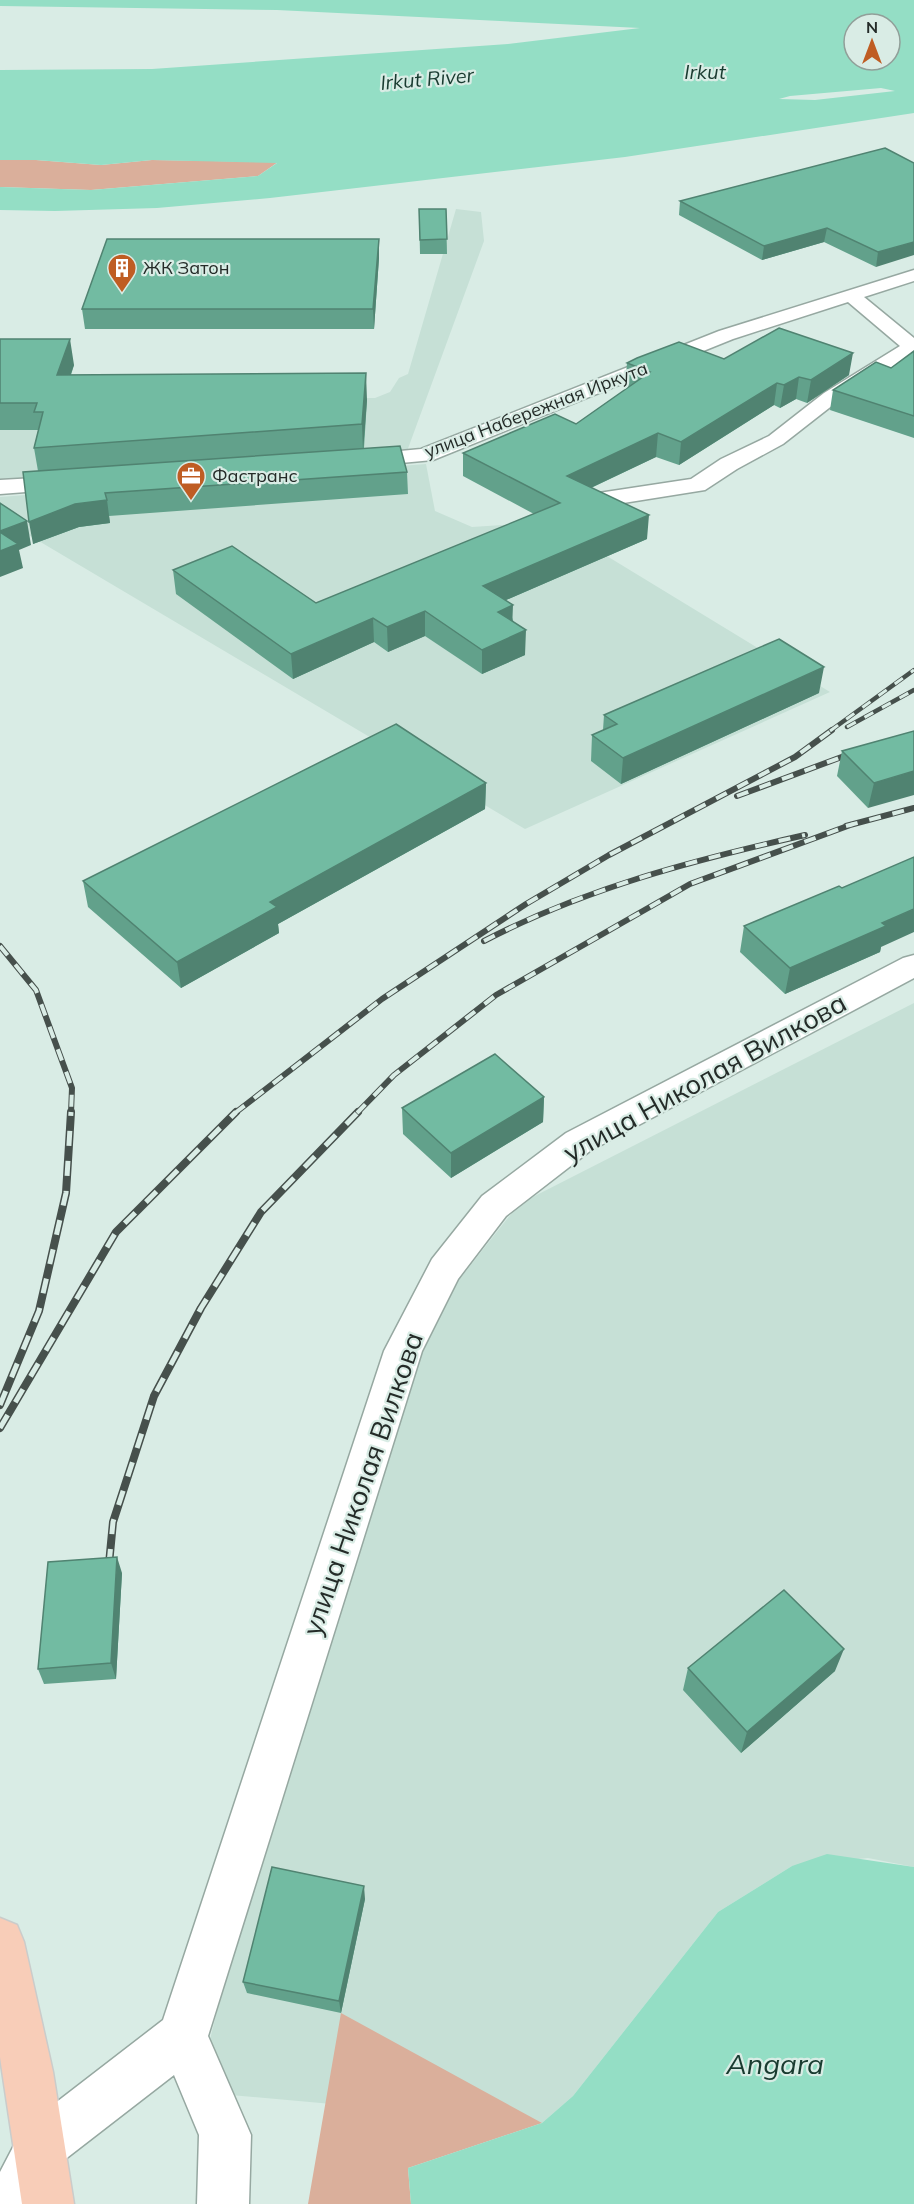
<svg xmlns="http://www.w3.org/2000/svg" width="914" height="2204" font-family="Mulish,sans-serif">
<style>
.built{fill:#c6e0d6}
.green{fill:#daaf9b}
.water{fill:#94dec5;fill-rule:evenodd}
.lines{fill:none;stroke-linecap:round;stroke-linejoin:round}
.minor-casing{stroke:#96a8a1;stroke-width:3}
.major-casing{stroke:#cacccb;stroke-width:3}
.minor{fill:#fff;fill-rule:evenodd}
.major{fill:#f8cdb8;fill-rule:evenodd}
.rail-far2-casing{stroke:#46504c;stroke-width:4.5}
.rail-far1-casing{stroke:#46504c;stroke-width:6}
.rail-casing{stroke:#46504c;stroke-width:8}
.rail-far2{stroke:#d9ece5;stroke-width:3;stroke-dasharray:10;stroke-linecap:butt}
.rail-far1{stroke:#d9ece5;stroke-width:4;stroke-dasharray:12;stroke-linecap:butt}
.rail{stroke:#d9ece5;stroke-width:5;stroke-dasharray:15;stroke-linecap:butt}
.wall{fill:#62a18b}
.shaded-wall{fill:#508371}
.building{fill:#72bba2;stroke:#508371;stroke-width:1.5}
.labels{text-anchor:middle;stroke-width:4.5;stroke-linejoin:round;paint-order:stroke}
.far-poi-label{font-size:18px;fill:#242b28;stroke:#d9ece5;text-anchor:start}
.far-street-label{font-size:18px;fill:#242b28;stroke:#d9ece5}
.far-water-label{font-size:20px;font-style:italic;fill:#193b30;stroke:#d9ece5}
.near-street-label{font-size:27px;fill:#242b28;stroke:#d9ece5}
.near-water-label{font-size:28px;font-style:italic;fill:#193b30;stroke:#d9ece5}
</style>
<rect width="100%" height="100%" fill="#d9ece5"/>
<path class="built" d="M456 209 481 212 484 241 406 454 93 478 0 479V400L375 398 390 392 399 378 408 374Z
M426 464 435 511 472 527 551 522 830 692 525 829 0 518V497Z
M914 1003V1867L868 1858 792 1866 718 1912 573 2096 542 2123 197 2092 220 1999 419 1353 443 1300 519 1204Z"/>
<path class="green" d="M0 160H36L101 165 152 160 278 162 258 176 91 190 0 187Z
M341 2013 542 2123 408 2168 411 2204H308Z"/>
<path class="water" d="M0 0H914V113L625 157 270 198 157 208 55 211 0 210V187L91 190 258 176 277 163 152 160 101 165 36 160H0V70L152 69 508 44 640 28 277 10 0 6ZM854 24H890V60H854ZM881 88 895 91 815 100 779 99 790 96Z
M827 1854 914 1867V2204H411L408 2168 542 2123 573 2096 718 1912 792 1866Z"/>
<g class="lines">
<g class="minor-casing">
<path id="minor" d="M914 270V281L864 297 914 338V355L838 401 783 444 737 469 705 490 592 508 584 506 581 501 584 496 592 494 691 479 721 459 769 436 824 393 900 346 848 302 733 339 433 460 358 467 350 466 347 461 350 456 358 455 421 449 719 331Z
M70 476 78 478 81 483 78 488 0 494V480Z
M914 955V978L590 1151 506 1216 458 1279 422 1351 208 2036 251 2135 249 2204H197L199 2135 174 2075 59 2164 40 2204H0V2172L23 2128 163 2020 384 1351 432 1259 482 1196 566 1133 903 958Z"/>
</g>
<g class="major-casing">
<path id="major" d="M0 1918 17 1925 24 1942 53 2072 74 2204H22L0 2057Z"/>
</g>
<use href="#minor" class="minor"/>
<use href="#major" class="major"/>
<g class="rail-far2-casing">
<path id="rail-far2" d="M847 727 914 690
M830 731 914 670"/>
</g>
<g class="rail-far1-casing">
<path id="rail-far1" d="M737 796 855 752
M846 826 914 808
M484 941C586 888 694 860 805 835
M0 946 36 990 72 1088 71 1113
M235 1113 382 999 526 904 609 855 795 757 832 730
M357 1113 394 1075 496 995 690 884 853 824"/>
</g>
<g class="rail-casing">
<path id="rail" d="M0 1405 39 1311 66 1193 71 1112
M0 1428 116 1232 236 1112
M109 1564 113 1522 154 1396 201 1308 261 1212 358 1112"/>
</g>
<use href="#rail-far2" class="rail-far2"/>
<use href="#rail-far1" class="rail-far1"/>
<use href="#rail" class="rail"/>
</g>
<path class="wall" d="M914 163 876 267 824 242 762 260 679 215 680 201Z
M419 209H446L447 254H420Z
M379 239V258L374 329H85L82 309Z
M0 339 74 365 71 375 367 400 364 448 407 472 408 494 109 516 110 523 79 527 33 544 38 471 34 448 38 431V430H0Z
M914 351V438L830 410 833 390 891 368Z
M724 359 849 375 807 403 796 399 780 408 774 405 679 465 656 457 591 488 647 539 506 600 525 655 482 674 425 636 388 652 374 642 293 679 176 594 173 570 316 603 534 514 463 476V453L576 424 629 387 625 385 627 363Z
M819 693 621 784 591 761 592 735 603 730 604 715Z
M914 731 868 808 837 776 842 751Z
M486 783 485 809 278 924 279 933 181 988 88 907 83 881Z
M744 926 881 947 880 952 785 994 740 952Z
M544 1097 543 1122 451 1178 403 1134 402 1108Z
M122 1573 116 1679 44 1684 38 1669Z
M688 1668 835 1671 741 1753 683 1690Z
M365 1899 341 2013 247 1993 243 1982Z"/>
<path class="shaded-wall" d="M827 228 824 242 762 260 764 246Z
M379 239V258L374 329 373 309Z
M914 242V255L876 267 878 252Z
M70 339 74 365 61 401 57 375Z
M853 353 849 375 807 403 811 380Z
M366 373 367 400 363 451 362 424Z
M799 377 796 399 780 408 784 385Z
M777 383 774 405 679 465 681 442Z
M658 433 656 457 565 500 567 476Z
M107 500 110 523 79 527 33 544 29 522 75 504Z
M649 515 647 539 483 610V586Z
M27 521 31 545 19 550 23 568 0 577V531Z
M513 605 512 630 498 612Z
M425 611V636L388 652 387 627Z
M373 618 374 642 293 679 291 654Z
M526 630 525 655 482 674V650Z
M824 667 819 693 621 784 623 758Z
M914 771V795L868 808 874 783Z
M486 783 485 809 278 924 279 933 181 988 177 962 270 902Z
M914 909V932L881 947 880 952 785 994 790 968 882 923Z
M544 1097 543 1122 451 1178V1153Z
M117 1557 122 1573 116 1679 111 1663Z
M844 1649 835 1671 741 1753 747 1732Z
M364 1886 365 1899 341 2013 339 2001Z"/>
<path class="building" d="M885 148 914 163V242L878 252 827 228 764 246 680 201Z
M419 209H446L447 239 420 240Z
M107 239H379L373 309H82Z
M779 328 853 353 811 380 799 377 784 385 777 383 681 442 658 433 567 476 649 515 483 586 513 605 498 612 526 630 482 650 425 611 387 627 373 618 291 654 173 570 232 546 316 603 560 503 463 453 555 414 576 424 650 372 627 363 637 358 679 342 724 359Z
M0 339H70L57 375 366 373 362 424 34 448 43 412H34L37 403H0Z
M914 351V416L833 390 876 362 891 368Z
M400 446 407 472 105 493 107 500 75 504 29 522 23 472Z
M0 503 27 521 0 531Z
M0 532 18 544 0 551Z
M779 639 824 667 623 758 592 735 617 724 604 715Z
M396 724 486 783 270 902 277 907 177 962 83 881Z
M914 731V771L874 783 842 751Z
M914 857V909L882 923 886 926 790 968 744 926 839 886 842 888Z
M495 1054 544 1097 451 1153 402 1108Z
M117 1557 111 1663 38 1669 48 1562Z
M784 1590 844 1649 747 1732 688 1668Z
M272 1867 364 1886 339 2001 243 1982Z"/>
<defs>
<g id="building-pin" transform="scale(1.5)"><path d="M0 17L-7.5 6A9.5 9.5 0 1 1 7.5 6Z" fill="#bf5d23" stroke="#d9ece5"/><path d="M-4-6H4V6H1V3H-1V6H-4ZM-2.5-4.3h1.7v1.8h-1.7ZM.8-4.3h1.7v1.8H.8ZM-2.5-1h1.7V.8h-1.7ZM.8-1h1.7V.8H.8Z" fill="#fff"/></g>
<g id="office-pin" transform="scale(1.5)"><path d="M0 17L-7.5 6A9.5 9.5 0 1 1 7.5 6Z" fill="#bf5d23" stroke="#d9ece5"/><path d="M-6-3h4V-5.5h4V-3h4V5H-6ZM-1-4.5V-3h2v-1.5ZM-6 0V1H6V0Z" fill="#fff"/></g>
</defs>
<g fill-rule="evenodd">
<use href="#building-pin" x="122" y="268"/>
<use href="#office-pin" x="191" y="476"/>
</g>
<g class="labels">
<g class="far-poi-label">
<text x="143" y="274">ЖК Затон</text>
<text x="212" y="482">Фастранс</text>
</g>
<g class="far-street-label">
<text transform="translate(536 410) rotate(-21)" y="6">улица Набережная Иркута</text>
</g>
<g class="far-water-label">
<text x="705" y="79">Irkut</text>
<text transform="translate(427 79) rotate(-5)" y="7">Irkut River</text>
</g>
<g class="near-street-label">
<text transform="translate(705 1078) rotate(-29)" y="9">улица Николая Вилкова</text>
<text transform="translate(363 1484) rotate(-71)" y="9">улица Николая Вилкова</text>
</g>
<g class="near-water-label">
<text x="775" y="2074">Angara</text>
</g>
</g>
<g transform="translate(872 42)"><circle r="28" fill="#d9ece5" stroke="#919f99" stroke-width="1.5"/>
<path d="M0-4.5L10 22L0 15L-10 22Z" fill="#bf5d23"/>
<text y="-9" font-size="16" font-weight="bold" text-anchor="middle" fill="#242b28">N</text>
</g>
</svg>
